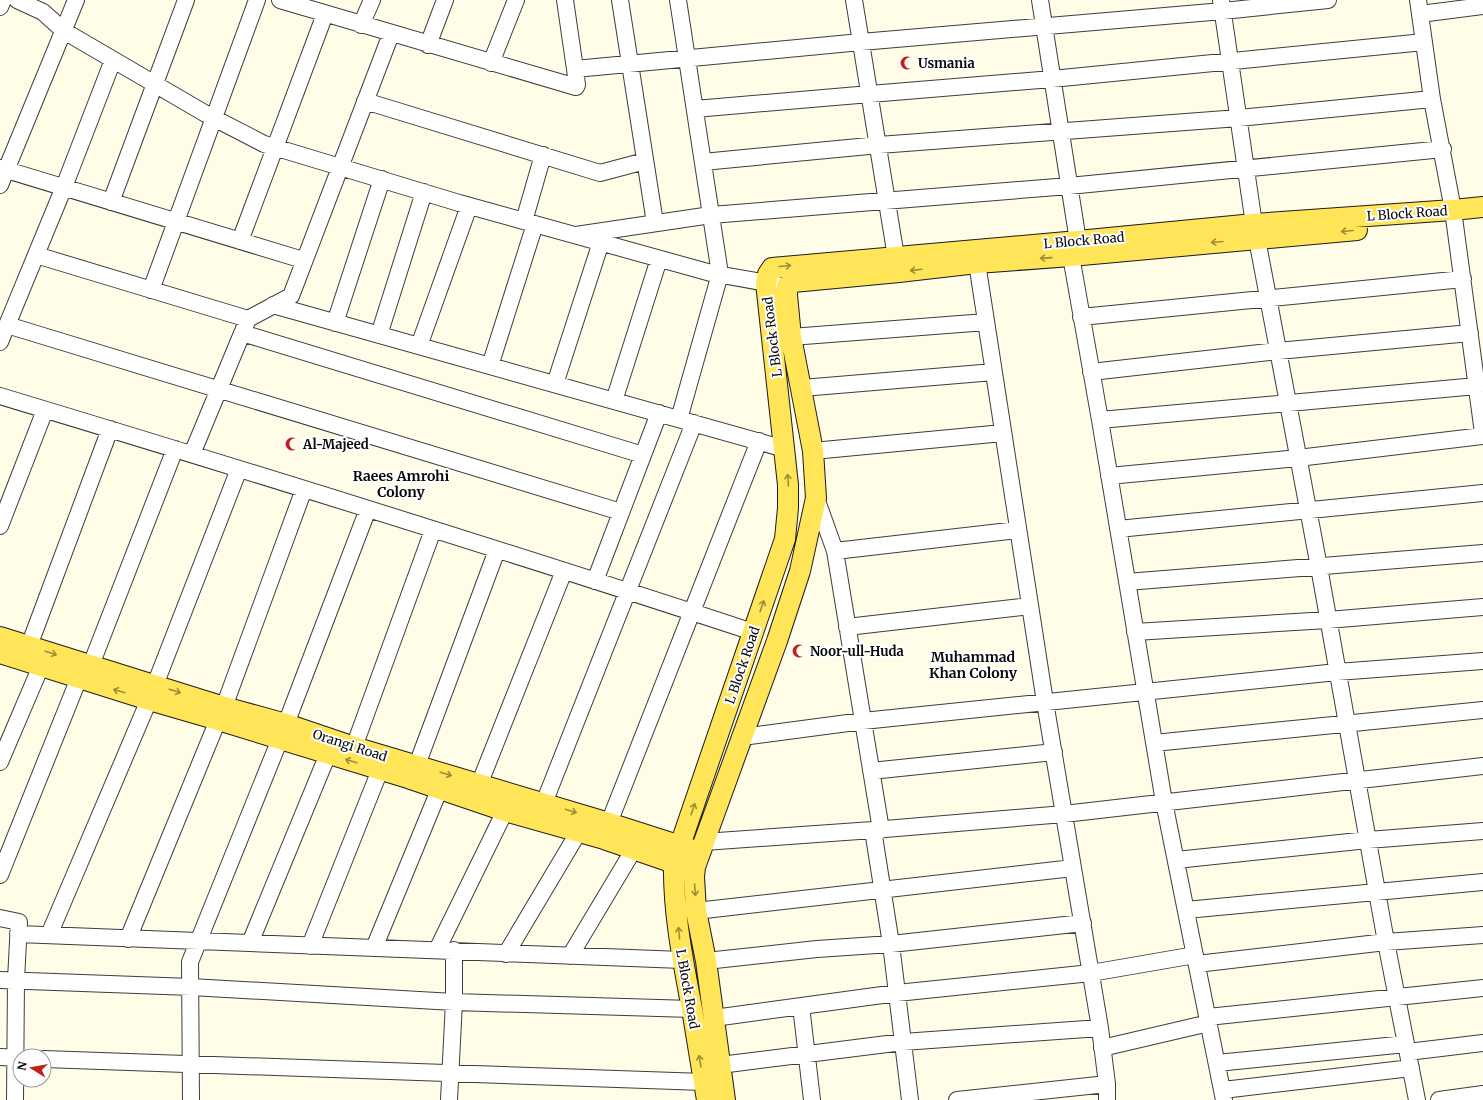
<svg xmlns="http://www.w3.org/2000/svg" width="1483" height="1100" font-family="Merriweather,serif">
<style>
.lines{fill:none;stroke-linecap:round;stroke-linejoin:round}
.minor-casing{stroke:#3d3d3d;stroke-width:18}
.major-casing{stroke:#1b1b1b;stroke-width:22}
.minor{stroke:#fff;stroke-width:16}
.major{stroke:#ffe557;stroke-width:20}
.oneway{stroke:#9d8d38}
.labels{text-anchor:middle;stroke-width:4;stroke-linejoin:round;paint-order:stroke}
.poi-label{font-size:13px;font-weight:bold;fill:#0a0a0a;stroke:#fff;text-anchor:start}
.street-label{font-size:13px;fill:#0a0a0a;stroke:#fff}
.neighbourhood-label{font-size:14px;font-weight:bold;fill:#0a0a0a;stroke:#fff}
</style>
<rect width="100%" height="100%" fill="#fffce7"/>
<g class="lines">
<g class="minor-casing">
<path id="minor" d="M17 0 43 12 64 31 206 114 264 144 459 203 711 273 778 285
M280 0 576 87 577 85 575 69
M565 0 575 69 861 42 1223 11 1328 0
M620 0 655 223
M678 0 720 274 679 419
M854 0 896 257
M1040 0 1078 241
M1221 0 1254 224
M1418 0 1432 99 1453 210 1483 433
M0 7 3 0
M1420 14 1483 6
M361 25 372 0
M428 45 445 0
M491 63 516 0
M365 101 600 173 645 161
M695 109 870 94 1052 79 1424 42
M703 162 879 145 1239 118 1432 99
M0 168 303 260
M0 185 76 0
M111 202 186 0
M524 221 543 155
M576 235 711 215 1069 186 1443 149
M1257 239 1319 567 1386 942 1417 1100
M240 241 325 14
M36 255 248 319
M1071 256 1100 420 1164 802 1224 1100
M977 263 1045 702 1100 1028 1107 1084V1100
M151 290 257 0
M273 305 785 449
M1081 317 1463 279
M335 323 382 179
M7 325 621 512
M242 333 643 455
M379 335 424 192
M791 337 986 322
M0 342 64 187 113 60
M419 346 469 206
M490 366 535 224
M1091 372 1278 351 1470 333
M555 384 601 242
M802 388 994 372
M0 396C252 472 503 550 753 632
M614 401 659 259
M1100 420 1477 386
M813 451 1003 433
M192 454 248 319 291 296 391 34
M1109 476 1298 458 1483 436
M816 498 835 551 881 830
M0 526 45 410
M1118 529 1483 493
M835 551 1018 530
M595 581 659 413
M1127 582 1483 553
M847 627 1030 606
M1135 632 1328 620 1483 607
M29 646 110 429
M91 665 175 449
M155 685 239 469
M224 707 304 489
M286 724 368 509
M742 737 863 721 1337 672 1483 661
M1154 743 1483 710
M354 747 433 530
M0 762 41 666
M417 765 497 550
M871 771 1054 752
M475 795 564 571
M544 803 694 423
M609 823 759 441
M873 830 891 944 910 1100
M704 842 873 830 1064 814 1483 766
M1176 860 1368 840 1483 831
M0 875 79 678
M1186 910 1483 882
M696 911 1073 868
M0 918 19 922 16 980 15 1100
M18 934 682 960
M49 935 149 700
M128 939 218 720
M250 943 328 754
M310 946 380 770
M374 948 440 788
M437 950 505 811
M506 954 578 833
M570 956 640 839
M706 961 817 949 891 944 1083 923
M1197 964 1386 942 1483 935
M0 980 191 987 454 1002 692 1009
M801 1006 812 1100
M1208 1017 1483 988
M714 1018 897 993 1091 973 1195 955
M1102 1048 1209 1023
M1408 1052 1483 1043
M0 1057 20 1058
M44 1059 704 1082
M1217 1063 1406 1044
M720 1065 903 1042 1100 1028
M1223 1090 1411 1068
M191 1100 190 962 280 739
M449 1100 454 1002V950
M957 1100 1107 1084
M1439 1100 1483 1094"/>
</g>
<g class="major-casing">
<path id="major" d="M0 637 224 707 286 724 354 747 609 823 693 850
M0 653 149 700 218 720 408 778 505 811 604 839 674 863 688 866
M707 1100C702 1070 697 1039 692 1009 683 961 673 912 674 863L785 539 788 508V485L766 283 768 274 772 268 1078 241 1254 224 1453 210 1483 207
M725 1100 706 961 696 911 694 877 695 867 704 842 777 641 800 571 816 498 813 451 791 337 787 295V286L793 282 899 272 977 263 1071 256 1357 230"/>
</g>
<use href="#minor" class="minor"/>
<use href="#major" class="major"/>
</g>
<defs><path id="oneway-shaft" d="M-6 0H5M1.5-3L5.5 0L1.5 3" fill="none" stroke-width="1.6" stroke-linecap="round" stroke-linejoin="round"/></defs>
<g class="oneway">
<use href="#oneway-shaft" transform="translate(1347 231) rotate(175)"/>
<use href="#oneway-shaft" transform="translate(1217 242) rotate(175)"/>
<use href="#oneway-shaft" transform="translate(1046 258) rotate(176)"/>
<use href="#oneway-shaft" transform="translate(785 266) rotate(-5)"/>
<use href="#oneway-shaft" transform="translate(916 270) rotate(173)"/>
<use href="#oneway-shaft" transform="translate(788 480) rotate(-94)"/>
<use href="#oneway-shaft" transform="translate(762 606) rotate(-71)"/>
<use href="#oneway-shaft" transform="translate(51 653) rotate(18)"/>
<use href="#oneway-shaft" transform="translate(119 691) rotate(-163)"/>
<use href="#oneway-shaft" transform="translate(175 691) rotate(18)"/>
<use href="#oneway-shaft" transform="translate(351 761) rotate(-163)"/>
<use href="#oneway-shaft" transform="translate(446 774) rotate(16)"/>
<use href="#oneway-shaft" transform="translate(693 809) rotate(-71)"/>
<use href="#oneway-shaft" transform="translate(571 811) rotate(17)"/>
<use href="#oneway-shaft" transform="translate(695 890) rotate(86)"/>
<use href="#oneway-shaft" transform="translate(679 933) rotate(-96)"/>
<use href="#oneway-shaft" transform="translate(700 1061) rotate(-99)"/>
</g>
<defs>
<g id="mosque-bare" transform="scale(1.08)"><path d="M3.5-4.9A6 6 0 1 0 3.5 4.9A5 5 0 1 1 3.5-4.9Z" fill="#c1211a" stroke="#fff" stroke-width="2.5" paint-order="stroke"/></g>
</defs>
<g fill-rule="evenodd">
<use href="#mosque-bare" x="907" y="63"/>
<use href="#mosque-bare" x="292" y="444"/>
<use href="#mosque-bare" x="799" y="651"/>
</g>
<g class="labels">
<g class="poi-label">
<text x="918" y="68">Usmania</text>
<text x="303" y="449">Al-Majeed</text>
<text x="810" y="656">Noor-ull-Huda</text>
</g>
<g class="street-label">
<text transform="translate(1407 213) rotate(-4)" y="5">L Block Road</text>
<text transform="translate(1084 240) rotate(-5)" y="5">L Block Road</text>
<text transform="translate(772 337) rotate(-97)" y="5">L Block Road</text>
<text transform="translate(742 665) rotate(-71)" y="5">L Block Road</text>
<text transform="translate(350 745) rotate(18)" y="5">Orangi Road</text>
<text transform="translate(688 989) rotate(80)" y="5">L Block Road</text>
</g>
<g class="neighbourhood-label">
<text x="401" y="481">Raees Amrohi<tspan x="401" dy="16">Colony</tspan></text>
<text x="973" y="662">Muhammad<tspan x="973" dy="16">Khan Colony</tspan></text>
</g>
</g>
<g transform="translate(32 1068) rotate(281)"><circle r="19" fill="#ffffff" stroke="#9d9d9d"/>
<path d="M0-3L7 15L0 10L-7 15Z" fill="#c1211a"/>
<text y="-6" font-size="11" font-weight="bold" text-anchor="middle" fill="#0a0a0a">N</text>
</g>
</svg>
